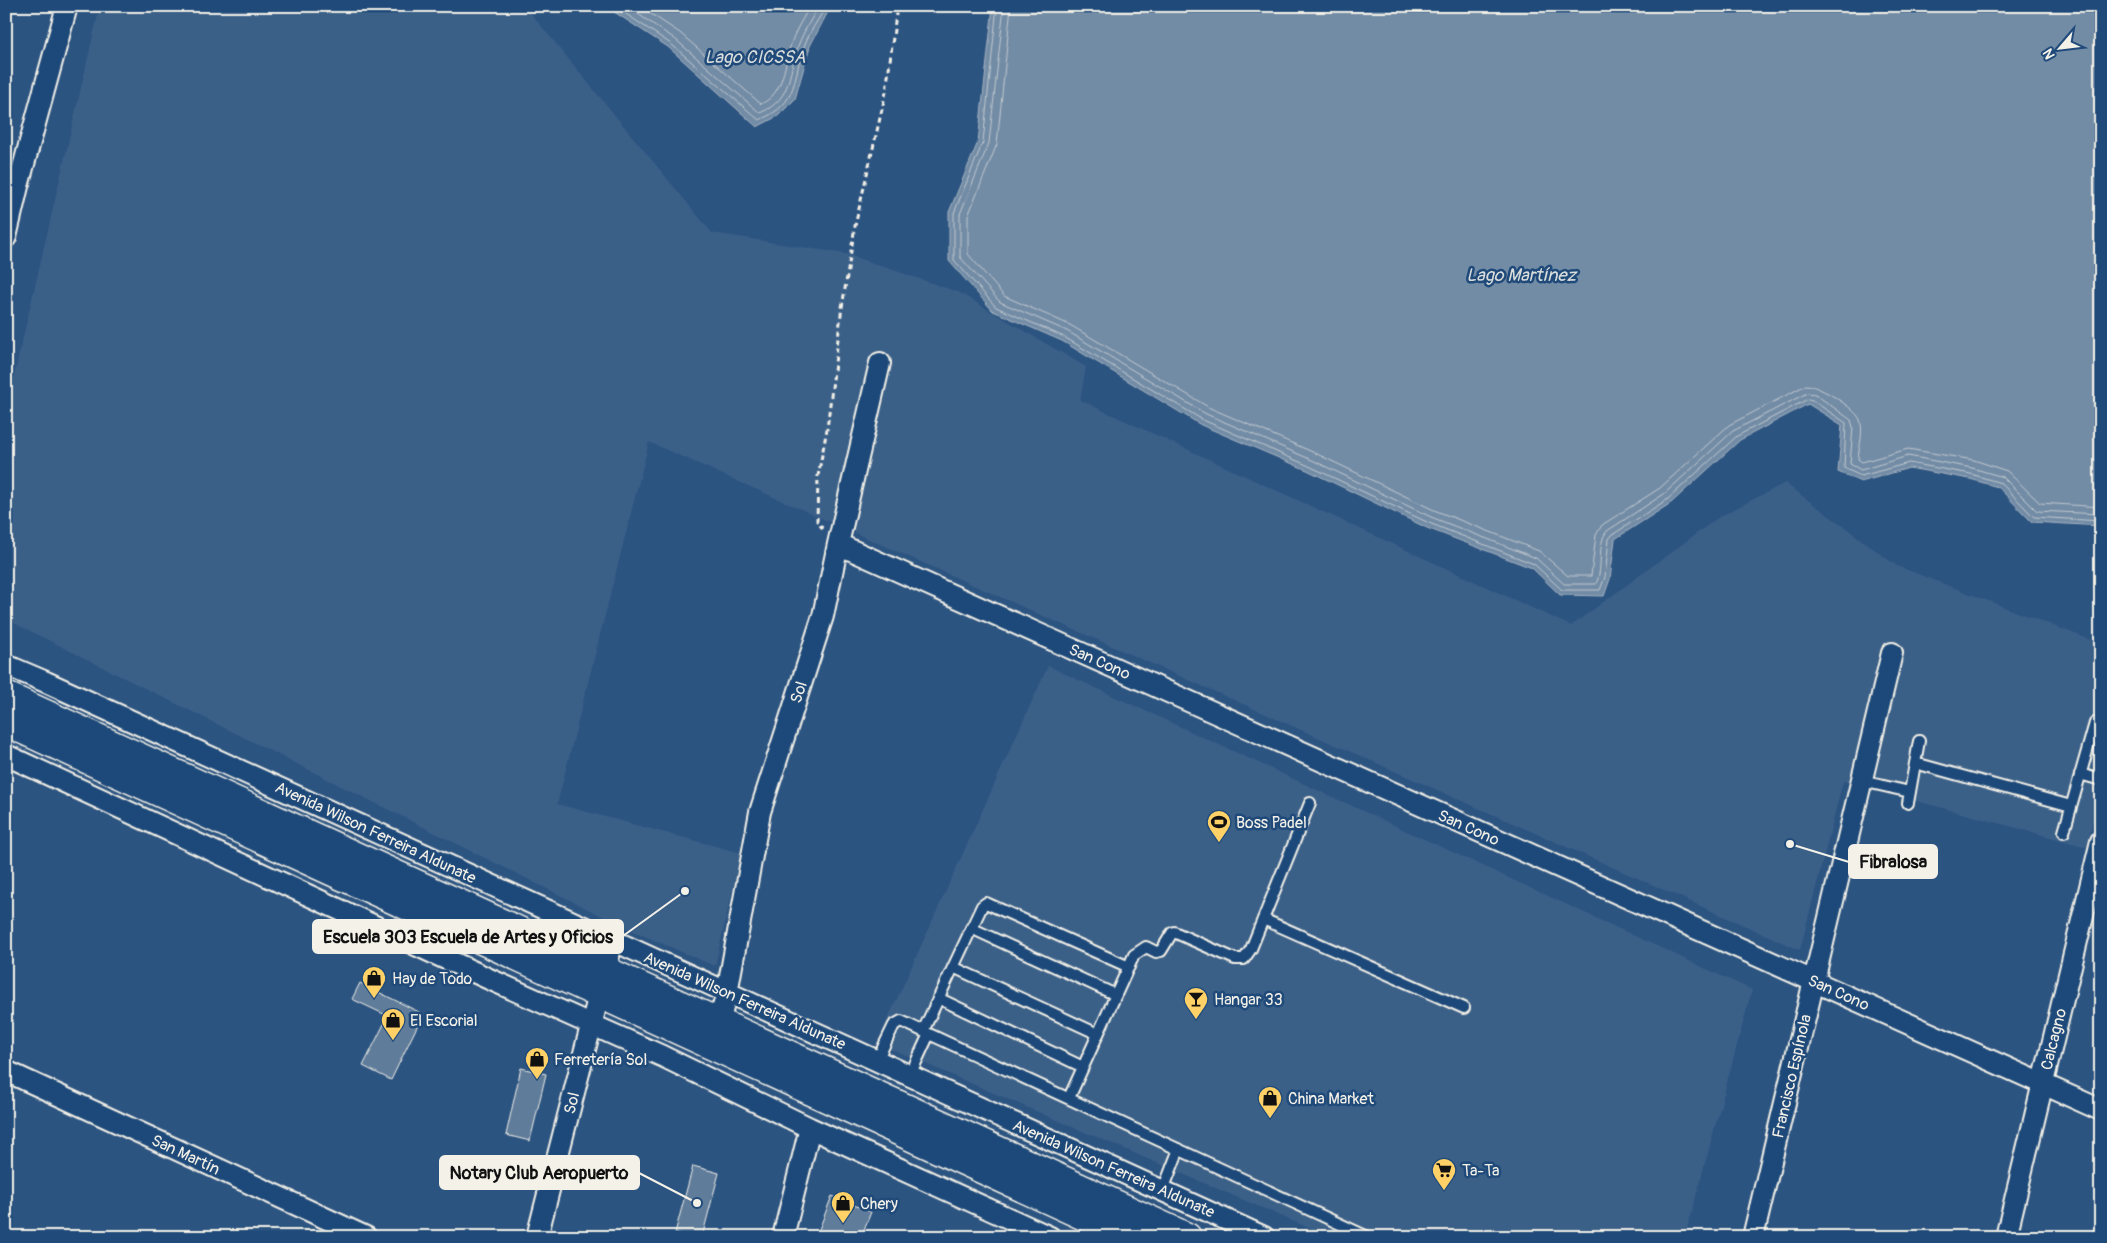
<svg xmlns="http://www.w3.org/2000/svg" width="2107" height="1243" font-family="Pangolin,sans-serif">
<style>
.built{fill:#3b6088}
.water{fill:#738ca6;stroke:#a7b4c0}
.lines{fill:none;stroke-linecap:round;stroke-linejoin:round}
.shore{stroke:#c0c9ce;stroke-width:1}
.building{fill:#5e7b9a;stroke:#f4f1e8}
.service-casing{stroke:#f4f1e8;stroke-width:14}
.minor-casing{stroke:#f4f1e8;stroke-width:24}
.secondary-casing{stroke:#f4f1e8;stroke-width:31}
.path{stroke:#f4f1e8;stroke-width:3;stroke-dasharray:5 4;stroke-linecap:butt}
.service{stroke:#1f4a7a;stroke-width:10}
.minor{stroke:#1f4a7a;stroke-width:20}
.secondary{stroke:#1f4a7a;stroke-width:28}
.labels{text-anchor:middle;stroke-width:5;stroke-linejoin:round;paint-order:stroke}
.street-label{font-size:16px;fill:#f4f1e8;stroke:#1f4a7a}
.poi-label{font-size:16px;fill:#f4f1e8;stroke:#1f4a7a;text-anchor:start}
.water-label{font-size:18px;font-style:italic;fill:#dadddb;stroke:#1f4a7a}
.leader{fill:none;stroke:#f4f1e8;stroke-width:2}
.callout-dot{fill:#f4f1e8;stroke:#1f4a7a;stroke-width:2}
.callout{fill:#f4f1e8;stroke:#f4f1e8;stroke-width:2}
.callout-label{font-size:18px;text-anchor:middle;font-weight:bold;fill:#111}
</style>
<rect width="100%" height="100%" fill="#2c5481"/>
<filter id="ink" filterUnits="userSpaceOnUse"><feTurbulence type="fractalNoise" baseFrequency=".02" numOctaves="2"/><feDisplacementMap in="SourceGraphic" scale="10" xChannelSelector="R" yChannelSelector="G"/><feConvolveMatrix kernelMatrix="1 2 1 2 8 2 1 2 1" color-interpolation-filters="sRGB"/></filter>
<g filter="url(#ink)">
<path class="built" d="M100 6H508L528 10 712 233 846 254 958 292 1086 367 1080 400 1571 626 1719 517 1785 483 1897 566 2101 644V784L2087 847 1843 781 1800 950 649 442 557 804 741 853 715 966 628 929 6 619V411Z
M1048 666 1752 990 1685 1237H1330L877 1043Z"/>
<path class="water" d="M605 6H831L810 46 795 99 778 116 757 127 668 47Z
M993 6H2101V526L2032 522 1998 487 1970 479 1909 468 1861 482 1838 472 1842 425 1808 404 1740 440 1671 503 1615 539 1610 579 1604 596 1560 595 1532 568 1427 528 1307 470 1201 425 1062 341 993 311 949 261V212L978 142Z"/>
<g class="lines">
<path class="shore" d="M614 6 671 44 759 120C801 103 791 79 805 44 810 31 819 19 826 6
M626 6 675 39 760 113C795 98 787 70 800 41 805 29 812 18 819 6
M639 6 680 33 761 104C785 93 784 63 792 41 796 29 804 17 810 6
M997 6 983 142 954 213V260L996 307 1064 337 1203 420 1309 466 1429 523 1534 564 1562 590H1600L1605 577 1609 539 1612 535 1668 499 1737 436 1808 399 1812 400 1846 423 1844 468 1861 476 1909 463 1971 474 2001 483 2034 517 2101 521
M1004 6 989 143 960 214V257L1000 302 1067 331 1206 414 1312 460 1431 517 1536 558 1564 584H1596C1604 568 1596 544 1607 531L1664 494 1733 431 1807 393 1815 394 1851 420 1853 427 1850 464 1861 470 1908 456 1972 468 2003 477 2037 511 2101 514
M1011 6 997 144 968 216V254L1004 296 1070 325 1210 408 1315 453 1434 510 1539 551 1568 576H1591L1596 535 1602 525 1660 488 1729 425 1806 385C1818 385 1856 408 1860 420 1864 431 1859 447 1858 459L1862 462 1908 449 1974 460 2007 471 2040 503 2101 507"/>
</g>
<path class="building" d="M360 983 423 1014 391 1080 363 1066 388 1016 352 999Z
M521 1068 546 1074 530 1141 506 1135Z
M693 1166 719 1173 702 1237H687L675 1233Z
M832 1196 871 1212 861 1237H816Z"/>
<g class="lines">
<g class="service-casing">
<path id="service" d="M1915 763 2071 806
M2080 774 2101 780
M1862 781 1910 792
M1908 803 1919 741
M2064 832 2095 723
M1263 919 1464 1008
M971 928 1116 995
M953 967 1098 1034
M938 998 1083 1067
M923 1031 982 906 986 903 1129 967
M877 1060 894 1025 901 1021 1368 1237
M910 1075 929 1034
M1069 1098 1134 955 1146 947 1156 952 1161 951 1172 933 1174 932 1235 959H1244L1251 949 1310 803
M1163 1190 1179 1149"/>
</g>
<g class="minor-casing">
<path id="minor" d="M6 237 18 186 67 6
M838 544 2101 1110
M6 665 46 682 1264 1237
M6 755 487 978 662 1056 810 1128 1050 1237
M719 1022 727 993 760 812 823 616 838 544 880 363
M6 1071 366 1237
M537 1237 613 940
M783 1237 810 1128
M1753 1237 1892 653
M2006 1237 2101 841"/>
</g>
<g class="secondary-casing">
<path id="secondary" d="M6 696 1187 1237
M6 722 1130 1237"/>
</g>
<path class="path" d="M823 529 817 521 818 476 827 429 841 314 855 226 886 92 897 6"/>
<use href="#service" class="service"/>
<use href="#minor" class="minor"/>
<use href="#secondary" class="secondary"/>
</g>
</g>
<defs>
<g id="stadium-pin" transform="scale(1.25)"><path d="M0 17L-7.5 6A9.5 9.5 0 1 1 7.5 6Z" fill="#ffd166" stroke="#1f4a7a"/><path d="M0-5a6.5 5 0 1 0 0 10a6.5 5 0 1 0 0-10ZM-3.5-1.8h7v3.6h-7Z" fill="#111"/></g>
<g id="shop-pin" transform="scale(1.25)"><path d="M0 17L-7.5 6A9.5 9.5 0 1 1 7.5 6Z" fill="#ffd166" stroke="#1f4a7a"/><path d="M-5-2.5h2.3a2.7 3.5 0 0 1 5.4 0H5L5.5 6h-11ZM-1.5-2.5h3a1.5 2.3 0 0 0-3 0Z" fill="#111"/></g>
<g id="bar-pin" transform="scale(1.25)"><path d="M0 17L-7.5 6A9.5 9.5 0 1 1 7.5 6Z" fill="#ffd166" stroke="#1f4a7a"/><path d="M-6-5H6L.8 .8V4.5H3.5V6h-7V4.5H-.8V.8Z" fill="#111"/></g>
<g id="supermarket-pin" transform="scale(1.25)"><path d="M0 17L-7.5 6A9.5 9.5 0 1 1 7.5 6Z" fill="#ffd166" stroke="#1f4a7a"/><path d="M-6-5.5h2.5l.6 2H6L4.5 2H-2.5L-4.4-4H-6ZM-1.5 3.2a1.3 1.3 0 1 0 .1 0ZM3 3.2a1.3 1.3 0 1 0 .1 0Z" fill="#111"/></g>
</defs>
<g fill-rule="evenodd">
<use href="#stadium-pin" x="1219" y="822"/>
<use href="#shop-pin" x="374" y="978"/>
<use href="#bar-pin" x="1196" y="999"/>
<use href="#shop-pin" x="393" y="1020"/>
<use href="#shop-pin" x="537" y="1059"/>
<use href="#shop-pin" x="1270" y="1098"/>
<use href="#supermarket-pin" x="1444" y="1170"/>
<use href="#shop-pin" x="843" y="1203"/>
</g>
<g class="labels">
<g class="street-label">
<text transform="translate(1100 661) rotate(24)" y="6">San Cono</text>
<text transform="translate(798 692) rotate(-72)" y="6">Sol</text>
<text transform="translate(1469 827) rotate(24)" y="6">San Cono</text>
<text transform="translate(376 832) rotate(25)" y="6">Avenida Wilson Ferreira Aldunate</text>
<text transform="translate(1839 992) rotate(24)" y="6">San Cono</text>
<text transform="translate(745 1000) rotate(24)" y="6">Avenida Wilson Ferreira Aldunate</text>
<text transform="translate(2053 1039) rotate(-76)" y="6">Calcagno</text>
<text transform="translate(1791 1076) rotate(-77)" y="6">Francisco Espínola</text>
<text transform="translate(571 1103) rotate(-76)" y="6">Sol</text>
<text transform="translate(186 1154) rotate(25)" y="6">San Martín</text>
<text transform="translate(1114 1168) rotate(24)" y="6">Avenida Wilson Ferreira Aldunate</text>
</g>
<g class="poi-label">
<text x="1236" y="828">Boss Padel</text>
<text x="392" y="984">Hay de Todo</text>
<text x="1214" y="1005">Hangar 33</text>
<text x="410" y="1026">El Escorial</text>
<text x="554" y="1065">Ferretería Sol</text>
<text x="1288" y="1104">China Market</text>
<text x="1462" y="1176">Ta-Ta</text>
<text x="860" y="1209">Chery</text>
</g>
<g class="water-label">
<text x="755" y="63">Lago CICSSA</text>
<text x="1521" y="281">Lago Martínez</text>
</g>
</g>
<path class="leader" d="M1790 844L1849 862M685 891L623 936M697 1203L639 1173"/>
<g class="callout-dot">
<circle cx="1790" cy="844" r="5"/>
<circle cx="685" cy="891" r="5"/>
<circle cx="697" cy="1203" r="5"/>
</g>
<g class="callout">
<rect x="1849" y="845" width="88" height="33" rx="5"/>
<rect x="313" y="920" width="310" height="33" rx="5"/>
<rect x="440" y="1156" width="199" height="33" rx="5"/>
</g>
<g class="callout-label">
<text x="1893" y="868">Fibralosa</text>
<text x="468" y="943">Escuela 303 Escuela de Artes y Oficios</text>
<text x="539" y="1179">Notary Club Aeropuerto</text>
</g>
<rect width="2107" height="1243" fill="none" stroke="#1f4a7a" stroke-width="25"/>
<rect x="12" y="12" width="2082" height="1218" fill="none" stroke="#f4f1e8" stroke-width="2" filter="url(#ink)"/>
<g transform="translate(2060 48) rotate(242)" stroke="#1f4a7a" stroke-width="4" paint-order="stroke">
<path d="M0-4L9 19L0 12L-9 19Z" fill="#f4f1e8"/>
<text y="-8" font-size="14" font-weight="bold" text-anchor="middle" fill="#f4f1e8">N</text>
</g>
</svg>
